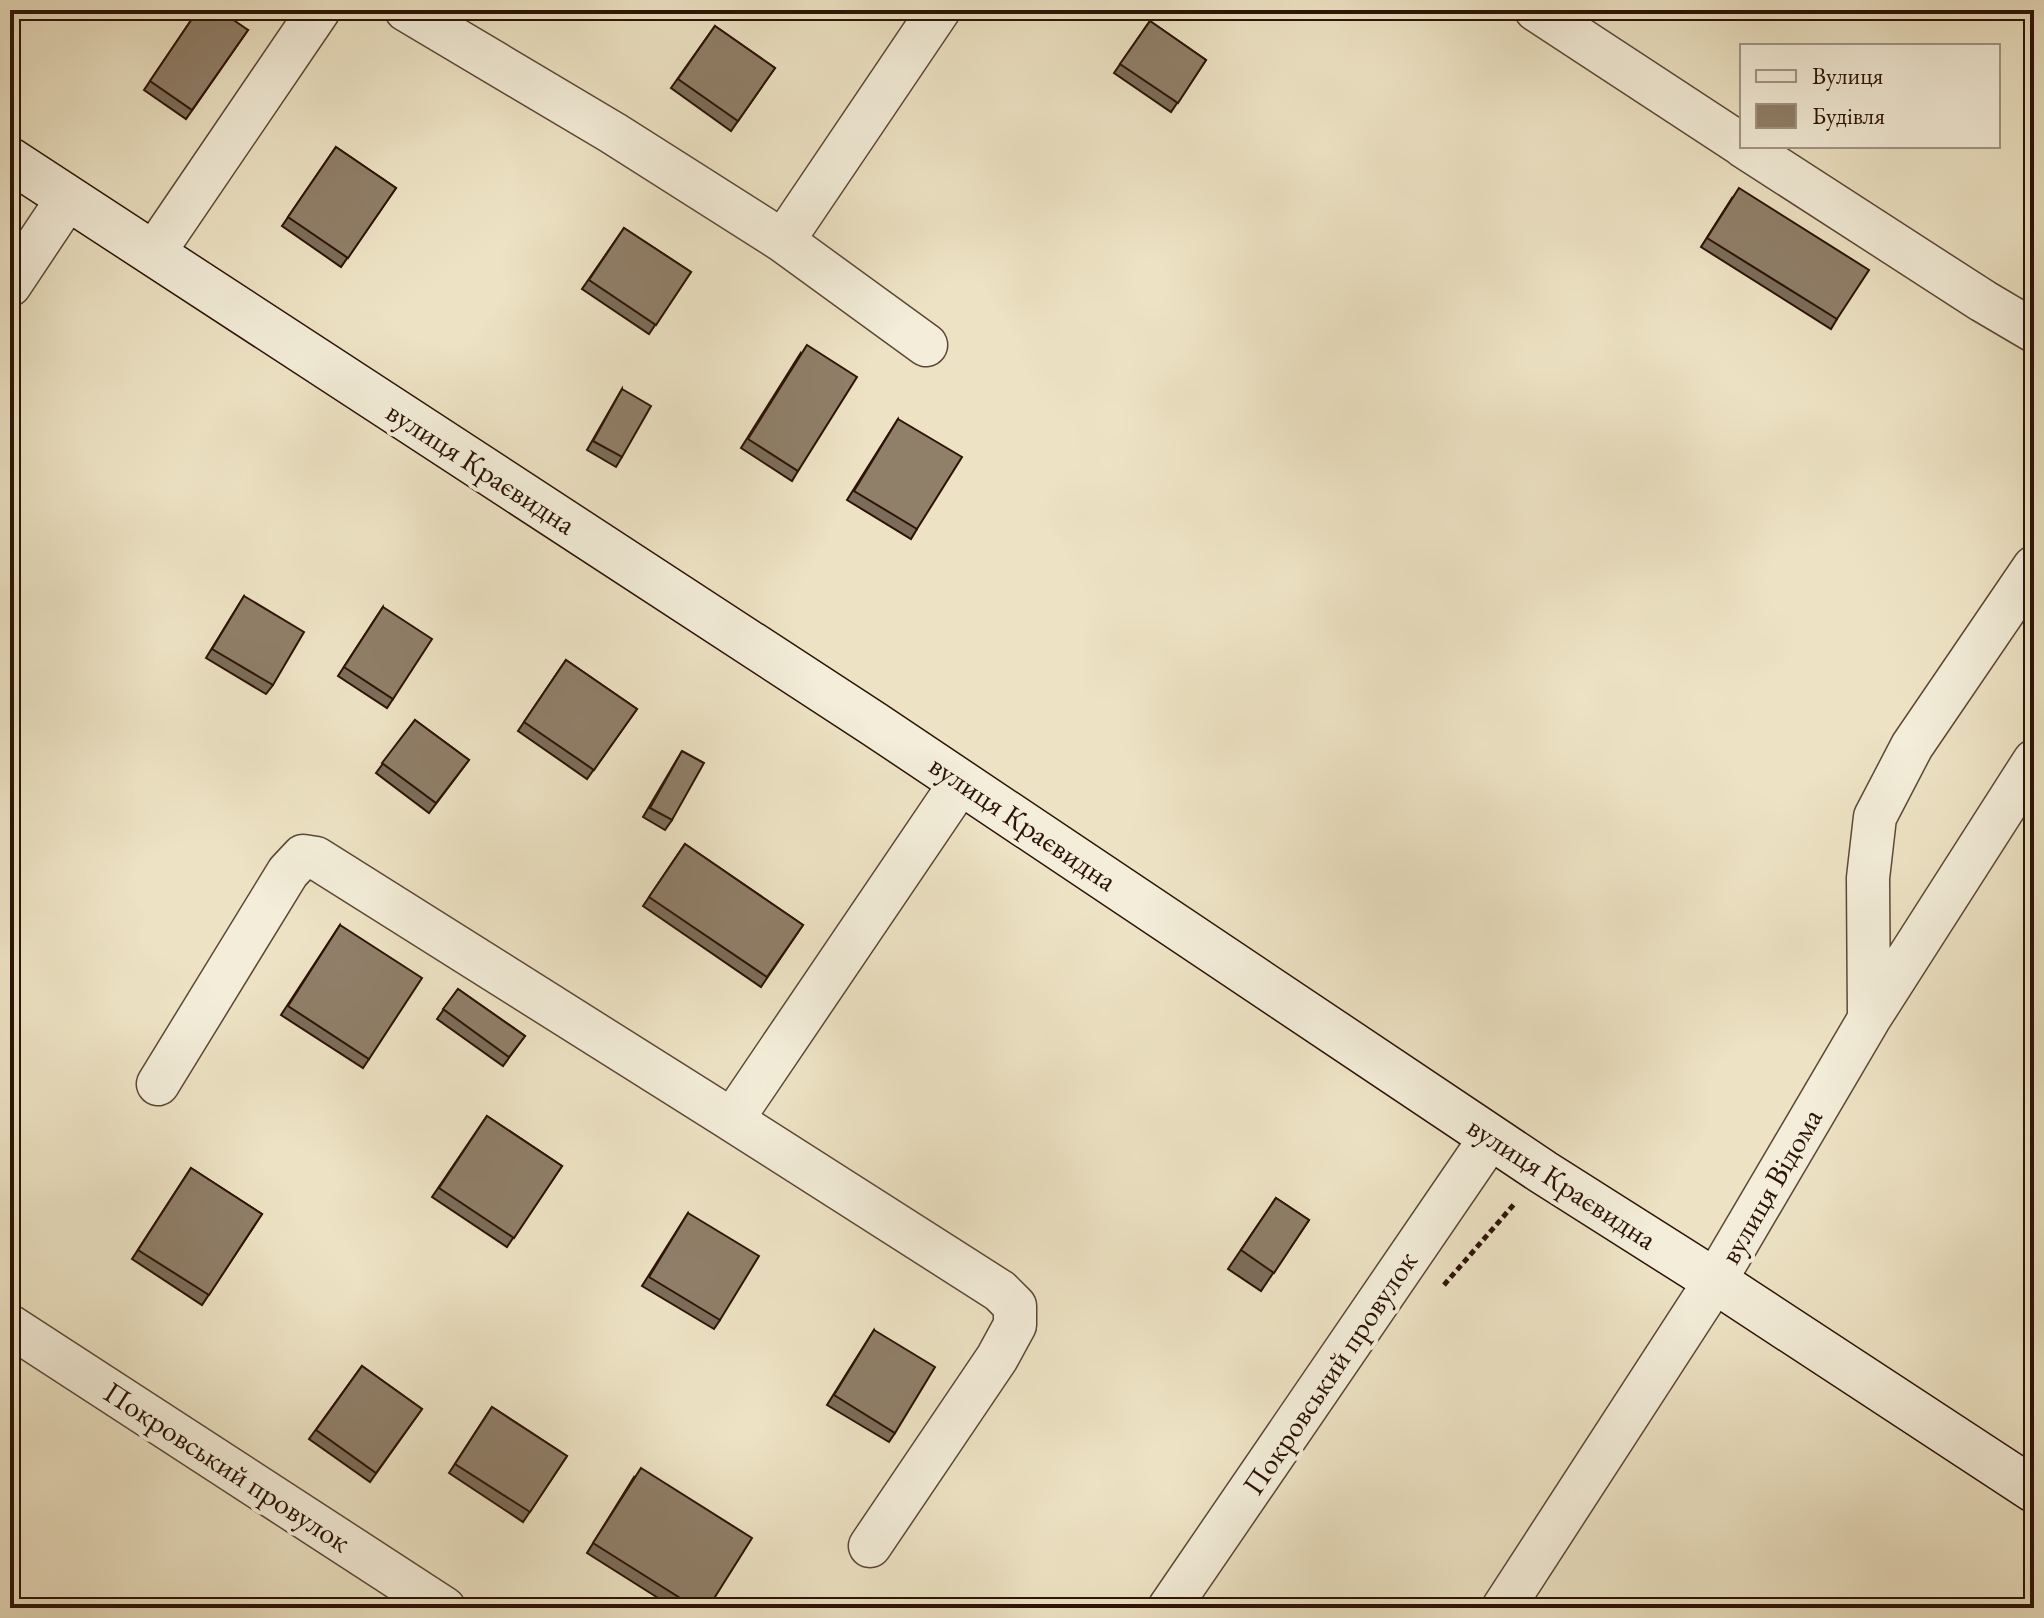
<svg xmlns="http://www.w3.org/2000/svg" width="2044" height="1618" font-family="'EB Garamond',serif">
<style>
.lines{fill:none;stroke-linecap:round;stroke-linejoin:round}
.street-casing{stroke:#5c4736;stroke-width:45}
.secondary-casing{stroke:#2c1306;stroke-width:47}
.path{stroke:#2c1306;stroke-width:5;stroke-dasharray:6 4;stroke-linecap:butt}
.street{stroke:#f3edd9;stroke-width:42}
.secondary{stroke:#f3edd9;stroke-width:44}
.wall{fill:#7c6d5a;stroke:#2c1306;stroke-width:2}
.building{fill:#907f69;stroke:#2c1306;stroke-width:2}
.labels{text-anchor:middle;stroke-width:8;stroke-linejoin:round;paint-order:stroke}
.street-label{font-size:30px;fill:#2c1306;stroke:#f3edd9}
</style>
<rect width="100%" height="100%" fill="#ede3c4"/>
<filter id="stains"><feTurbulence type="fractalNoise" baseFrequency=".0025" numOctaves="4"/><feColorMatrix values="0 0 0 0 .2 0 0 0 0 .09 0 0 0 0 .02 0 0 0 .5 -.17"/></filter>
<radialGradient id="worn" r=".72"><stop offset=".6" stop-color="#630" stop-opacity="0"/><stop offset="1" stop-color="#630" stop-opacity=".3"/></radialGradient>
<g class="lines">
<g class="street-casing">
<path id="street" d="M406 10 613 133 783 241
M1536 10 1742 145
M1743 146 1983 301 2034 331
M153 254 319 10
M10 285 68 198
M926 345 783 241 939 10
M1869 1019 1868 878 1875 817 1912 746 2034 567
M158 1084 288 872 303 856 316 858 732 1120 961 782
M732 1120 1000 1291 1015 1306V1325L997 1358 870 1546
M10 1326 444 1608
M1169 1608 1491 1137
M1503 1608 1715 1281 1869 1019 2034 761"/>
</g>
<g class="secondary-casing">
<path id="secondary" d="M10 160 874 724 1543 1172 1715 1281 2034 1490"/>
</g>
<path class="path" d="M1444 1285 1516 1202"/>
<use href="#street" class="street"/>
<use href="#secondary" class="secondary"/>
</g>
<path class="wall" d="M198 10 248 30 186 119 144 90Z
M1150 21 1206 60 1171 112 1114 73Z
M715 26 775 68 731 131 671 88Z
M336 147 396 188 341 267 282 226Z
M1732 198 1837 319 1831 329 1701 247Z
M624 228 691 272 649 334 582 289Z
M800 354 798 471 792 481 741 448Z
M622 389V457L616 467 587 450Z
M898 419 917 529 911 539 847 500Z
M244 596 273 685 266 694 206 658Z
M383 607 393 699 387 708 338 676Z
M566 660 637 709 587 779 518 731Z
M415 720 469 760 429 813 376 773Z
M682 751 672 820 665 830 643 817Z
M685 844 803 925 761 987 643 906Z
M340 925 369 1059 363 1068 281 1015Z
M458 989 525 1036 503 1066 437 1019Z
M487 1116 562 1166 507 1247 432 1197Z
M191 1168 262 1214 202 1305 132 1259Z
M1276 1198 1309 1220 1261 1291 1228 1269Z
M688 1213 720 1320 714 1329 642 1286Z
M874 1330 895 1433 889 1442 827 1405Z
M362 1366 422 1409 370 1482 309 1439Z
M492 1407 567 1456 523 1522 449 1473Z
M634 1477 708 1608H674L587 1553Z"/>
<path class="building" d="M198 10H219L248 30 192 110 150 81Z
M1150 21 1206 60 1178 103 1120 64Z
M715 26 775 68 738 121 678 79Z
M336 147 396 188 348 258 288 217Z
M1739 188 1869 270 1837 319 1707 238Z
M624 228 691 272 656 325 589 280Z
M807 345 857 377 798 471 748 439Z
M622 389 651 406 622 457 593 441Z
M898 419 962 457 917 529 854 491Z
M244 596 304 632 273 685 212 649Z
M383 607 432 639 393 699 344 667Z
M566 660 637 709 594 770 524 722Z
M415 720 469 760 436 803 382 763Z
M682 751 704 763 672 820 650 808Z
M685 844 803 925 767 977 649 897Z
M340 925 422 978 369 1059 288 1006Z
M458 989 525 1036 509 1057 443 1009Z
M487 1116 562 1166 514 1238 439 1188Z
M191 1168 262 1214 209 1295 138 1250Z
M1276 1198 1309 1220 1274 1273 1241 1250Z
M688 1213 759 1256 720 1320 649 1277Z
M874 1330 935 1367 895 1433 834 1395Z
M362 1366 422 1409 376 1473 316 1430Z
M492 1407 567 1456 530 1512 455 1464Z
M641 1468 752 1538 708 1608H696L593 1543Z"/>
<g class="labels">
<g class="street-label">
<text transform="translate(481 468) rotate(33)" y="10">вулиця Краєвидна</text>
<text transform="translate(1023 823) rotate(34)" y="10">вулиця Краєвидна</text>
<text transform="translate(1562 1183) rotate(33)" y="10">вулиця Краєвидна</text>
<text transform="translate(1771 1186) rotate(-60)" y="10">вулиця Відома</text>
<text transform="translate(1330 1373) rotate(-56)" y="10">Покровський провулок</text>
<text transform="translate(227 1467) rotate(33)" y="10">Покровський провулок</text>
</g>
</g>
<rect width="2044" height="1618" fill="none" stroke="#ede3c4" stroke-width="40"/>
<rect x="12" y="12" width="2020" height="1594" fill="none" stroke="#2c1306" stroke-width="4"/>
<rect x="20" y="20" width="2004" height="1578" fill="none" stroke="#2c1306" stroke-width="2"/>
<rect x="1740" y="44" width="260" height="104" fill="#f3edd9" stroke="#a39685" stroke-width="2"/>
<rect x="1756" y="70" width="40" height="12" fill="#f3edd9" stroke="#a39685" stroke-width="2"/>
<text x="1812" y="84" font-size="24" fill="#2c1306">Вулиця</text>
<rect x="1756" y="104" width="40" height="24" fill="#907f69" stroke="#a39685" stroke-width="2"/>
<text x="1812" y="124" font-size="24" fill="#2c1306">Будівля</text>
<rect width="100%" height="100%" filter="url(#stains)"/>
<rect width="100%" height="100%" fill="url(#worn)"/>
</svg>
